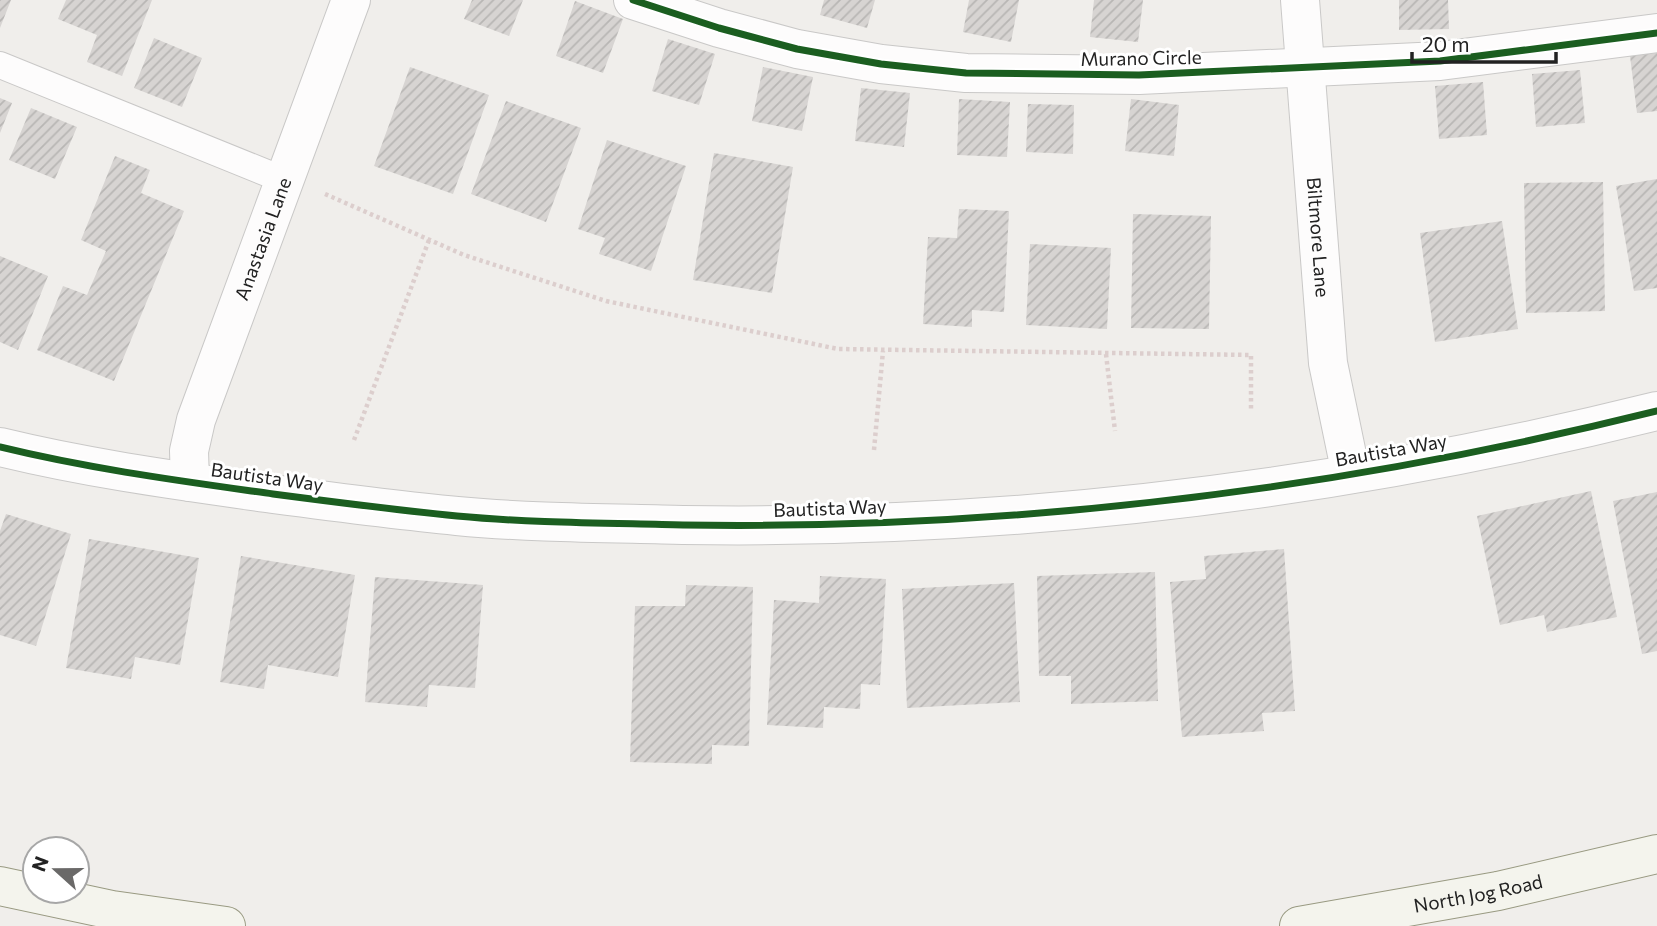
<svg xmlns="http://www.w3.org/2000/svg" width="1657" height="926" font-family="Commissioner,sans-serif">
<style>
.building{fill:url(#building-hatch)}
.lines{fill:none;stroke-linecap:round;stroke-linejoin:round}
.service-casing{stroke:#c9c8c7;stroke-width:28}
.minor-casing{stroke:#c9c8c7;stroke-width:40}
.secondary-casing{stroke:#999a82;stroke-width:40}
.path{stroke:#dccecd;stroke-width:4.5;stroke-dasharray:3.5 3.5;stroke-linecap:butt}
.service{stroke:#fdfcfc;stroke-width:26}
.minor{stroke:#fdfcfc;stroke-width:38}
.secondary{stroke:#f4f4ed;stroke-width:38}
.cycleway-casing{stroke:#fff;stroke-width:11}
.cycleway{stroke:#1b5e20;stroke-width:7}
.labels{text-anchor:middle;stroke-width:6;stroke-linejoin:round;paint-order:stroke}
.street-label{font-size:19px;fill:#222;stroke:#fff}
</style>
<defs>
<pattern id="building-hatch" width="6" height="6" patternUnits="userSpaceOnUse" patternTransform="scale(1.75)"><rect width="6" height="6" fill="#d7d4d2"/><path d="M-1 1l2-2M0 6l6-6M5 7l2-2" fill="none" stroke="#b8b6b4"/></pattern>
</defs>
<rect width="100%" height="100%" fill="#f0eeeb"/>
<path class="building" d="M0 0H11L0 28Z
M66 0H152L122 76 87 62 97 35 58 19Z
M472 0H523L509 36 464 19Z
M824 0H875L867 28 820 15Z
M969 0H1019L1011 42 963 32Z
M1094 0H1143L1138 42 1090 37Z
M1399 0H1448L1449 29 1399 30Z
M575 1 623 19 603 73 556 56Z
M154 38 202 58 182 107 134 88Z
M668 39 715 54 699 105 652 91Z
M1657 53V111L1637 113 1630 56Z
M410 67 489 95 453 194 374 166Z
M763 67 813 77 802 131 752 121Z
M1580 70 1585 123 1536 127 1532 74Z
M1483 82 1487 135 1439 139 1435 86Z
M861 88 910 93 904 147 855 141Z
M0 98 12 103 0 133Z
M959 99 1010 102 1007 157 957 155Z
M1131 99 1179 105 1174 156 1125 151Z
M506 101 581 128 546 222 471 194Z
M1028 104 1074 105 1073 154 1026 152Z
M31 108 77 127 55 179 9 160Z
M607 140 686 166 651 271 599 254 605 238 578 229Z
M714 153 793 167 772 293 693 280Z
M115 156 150 170 141 193 184 211 114 381 37 350 63 286 87 295 106 251 81 240Z
M1657 179V288L1634 291 1616 186Z
M1603 182 1605 311 1526 313 1524 183Z
M959 209 1009 211 1004 312 972 310V327L923 324 928 237 957 238Z
M1133 214 1211 216 1209 329 1131 328Z
M1502 221 1518 329 1435 342 1420 233Z
M1030 244 1111 248 1107 329 1026 325Z
M0 256 48 276 18 350 0 342Z
M1591 491 1617 617 1547 632 1544 615 1500 625 1477 516Z
M1657 492V651L1642 654 1613 501Z
M6 514 71 534 36 646 0 635V531Z
M89 539 199 558 180 665 135 657 131 679 66 668Z
M1284 549 1295 711 1262 713 1264 731 1182 737 1170 582 1206 579 1204 556Z
M241 556 355 575 338 677 268 665 264 689 220 682Z
M1155 572 1158 701 1071 704V676H1039L1037 576Z
M820 576 886 579 880 685 861 684 860 709 824 707 823 728 767 725 774 600 819 603Z
M375 577 483 585 475 688 429 685 427 707 365 702Z
M1014 583 1020 702 907 708 902 589Z
M686 585 753 587 749 746 712 745V764L630 762 635 606H685Z"/>
<g class="lines">
<g class="service-casing">
<path id="service" d="M0 65 284 180"/>
</g>
<g class="minor-casing">
<g id="minor">
<path d="M633 0 719 28 797 49 881 64 966 73 1139 75 1440 61 1657 33"/>
<path id="s1" d="M1300 0 1328 363 1351 474"/>
<path d="M0 447C90 469 181 481 273 494 334 502 395 510 457 516 532 523 608 523 683 525 1012 530 1339 490 1657 411"/>
<path id="s2" d="M190 482 189 451 196 420 351 0"/>
</g>
</g>
<g class="secondary-casing">
<g id="secondary">
<path d="M0 886 112 910 226 926"/>
<path id="s3" d="M1299 926 1498 891 1657 854"/>
</g>
</g>
<path class="path" d="M325 194 464 255 606 301 838 349 1251 355V412
M1106 354 1115 431
M354 440 429 240
M874 450 883 351"/>
<use href="#service" class="service"/>
<use href="#minor" class="minor"/>
<use href="#secondary" class="secondary"/>
<g class="cycleway-casing">
<path id="cycleway" d="M633 0 719 28 797 49 881 64 966 73 1139 75 1440 61 1657 33
M0 447C90 469 181 481 273 494 334 502 395 510 457 516 532 523 608 523 683 525 1012 530 1339 490 1657 411"/>
</g>
<use href="#cycleway" class="cycleway"/>
</g>
<g class="labels">
<g class="street-label">
<text transform="translate(1141 58) rotate(-1)" y="7">Murano Circle</text>
<text dy="7" stroke="none"><textPath href="#s1" startOffset="238">Biltmore Lane</textPath></text>
<text dy="7" stroke="none"><textPath href="#s2" startOffset="256">Anastasia Lane</textPath></text>
<text transform="translate(1391 450) rotate(-10)" y="7">Bautista Way</text>
<text transform="translate(267 477) rotate(8)" y="7">Bautista Way</text>
<text transform="translate(830 508) rotate(-2)" y="7">Bautista Way</text>
<text dy="7" stroke="none"><textPath href="#s3" startOffset="182">North Jog Road</textPath></text>
</g>
</g>
<g transform="translate(56 870) rotate(291)"><circle r="33" fill="#ffffff" stroke="#a7a7a7" stroke-width="2"/>
<path d="M0-5L12 26L0 18L-12 26Z" fill="#6a6968"/>
<text y="-10" font-size="19" font-weight="bold" text-anchor="middle" fill="#222222">N</text>
</g>
<path d="M1412 52v10h144v-10" fill="none" stroke="#222222" stroke-width="3.5"/>
<text x="1422" y="52" font-size="21" fill="#222222" stroke="#ffffff" stroke-width="5" paint-order="stroke">20 m</text>
</svg>
